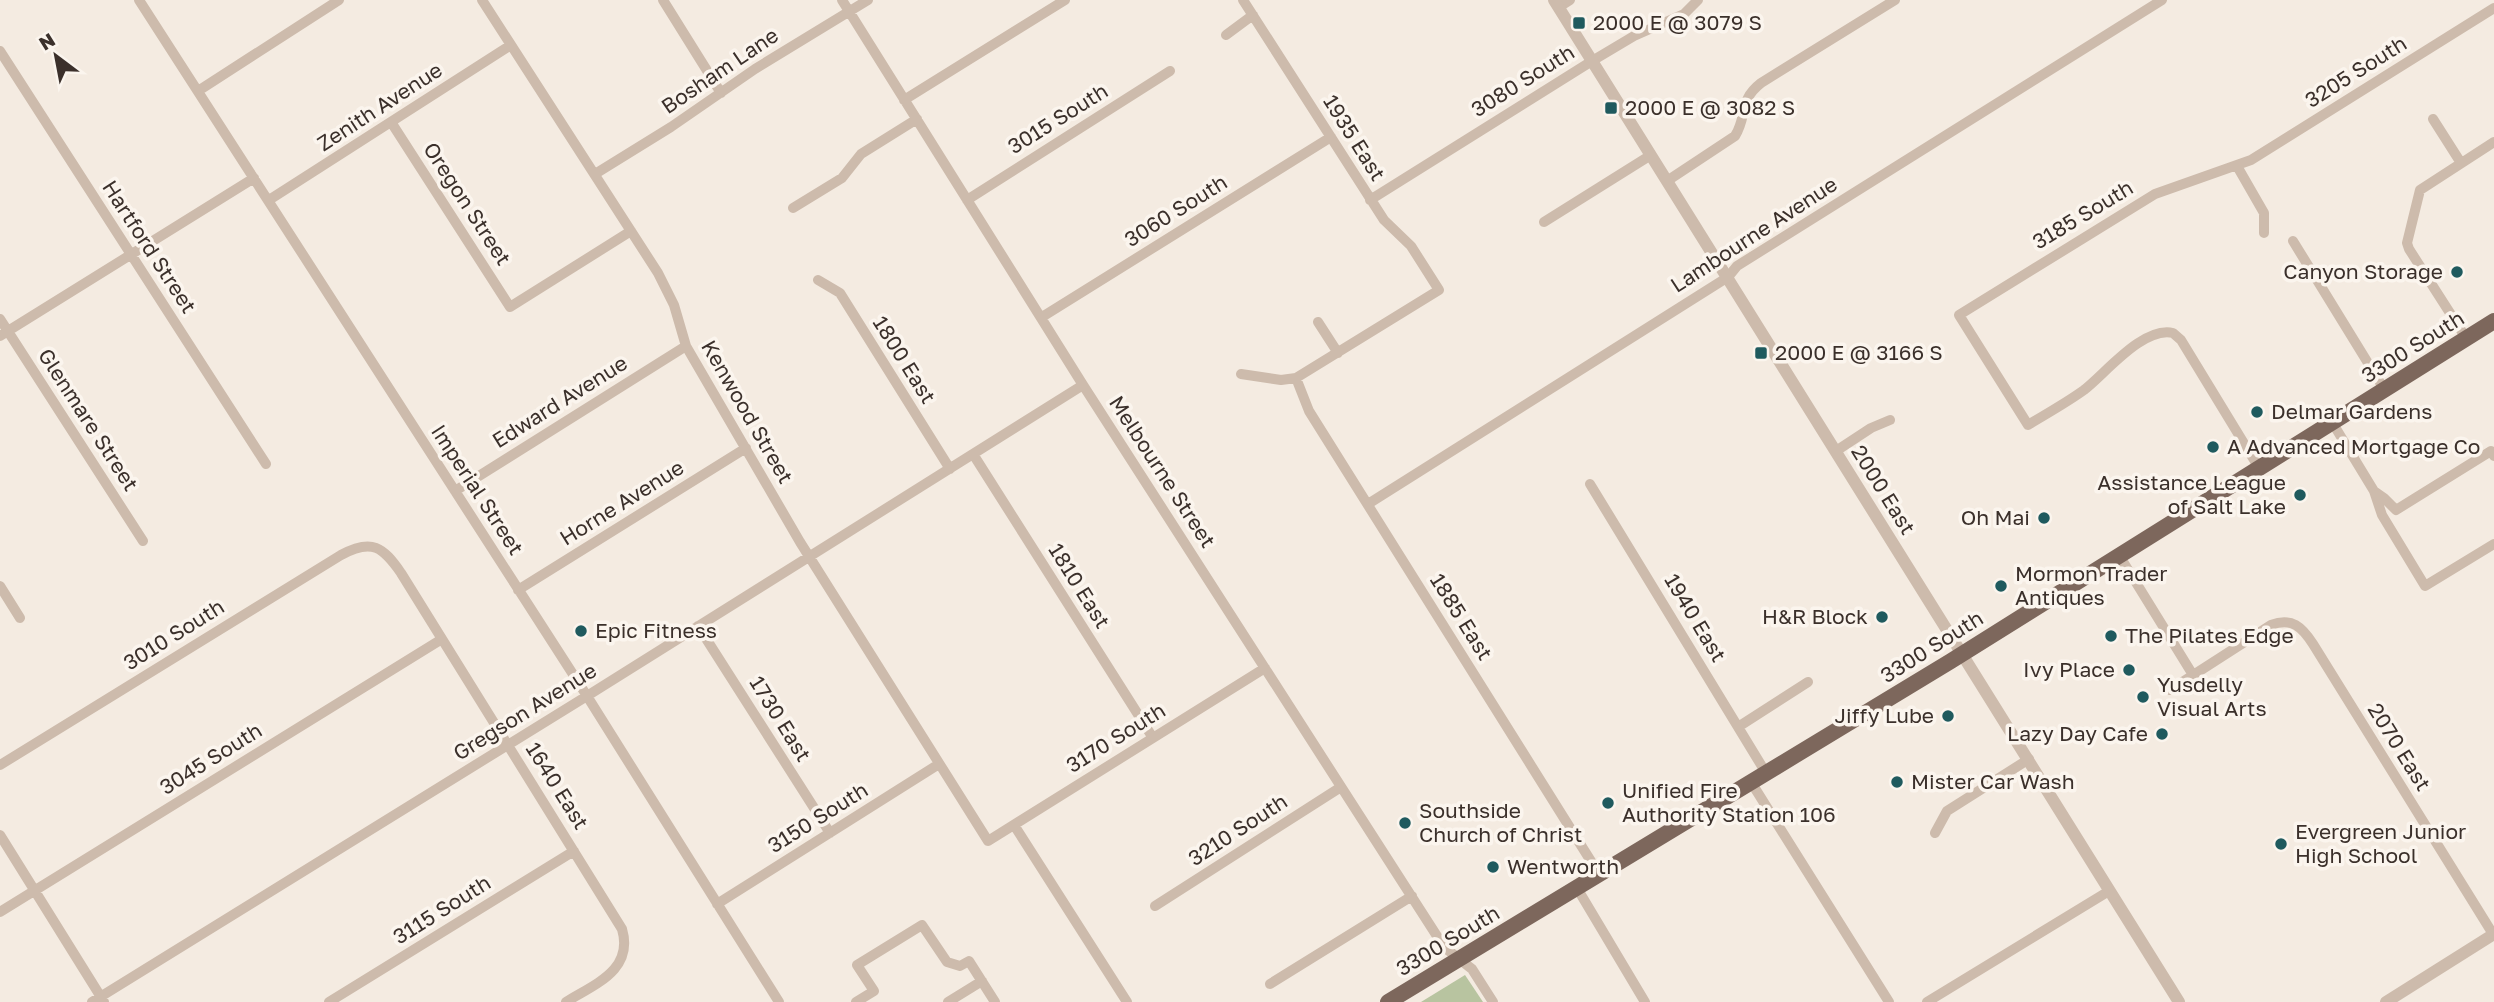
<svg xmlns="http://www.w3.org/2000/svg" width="2494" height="1002" font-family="'Golos Text',sans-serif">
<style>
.green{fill:#b8c4a0}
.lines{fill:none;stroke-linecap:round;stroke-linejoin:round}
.minor{stroke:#cdbbac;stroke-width:10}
.tertiary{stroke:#cdbbac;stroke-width:12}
.primary{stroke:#7d675c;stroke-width:16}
.poi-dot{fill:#1f5a5e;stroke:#fbf5ee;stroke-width:2.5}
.labels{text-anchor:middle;stroke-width:7;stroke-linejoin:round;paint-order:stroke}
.poi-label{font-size:21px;fill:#3b302b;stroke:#fbf5ee;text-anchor:start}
.street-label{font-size:21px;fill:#3b302b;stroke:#fbf5ee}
</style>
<rect width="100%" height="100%" fill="#f4ebe1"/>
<path class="green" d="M1465 975 1483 1002H1421Z"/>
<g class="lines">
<path class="minor" d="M139 0 587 696 779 1002
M482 0 658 273 674 305 686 346 800 542 988 841 1265 668
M663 0 721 93
M842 0 1083 385 1444 947 1472 969 1493 1002
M1559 7 1570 0
M1226 35 1253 15
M0 51 266 464
M198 91 339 0
M904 100 1065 0
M2433 119 2461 163
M391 122 510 307 631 231
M2237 166 2264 213V233
M595 174 671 127 755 69 868 0
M1667 181 1735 136C1748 115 1738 101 1761 83L1895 0
M269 200 511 45
M967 200 1170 71
M1370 200 1592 61 1634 36 1684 14 1698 0
M793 208 842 178 861 154 917 119
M1544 222 1651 155
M2293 241 2384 389
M818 280 840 293 950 469
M1042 317 1331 137
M0 319 143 541
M1318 322 1338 353
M0 336 254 178
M2466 338 2409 249 2407 243 2420 190 2494 142
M1241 374 1281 380 1296 378 1439 290 1411 246 1384 220 1243 0
M1296 378 1309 411 1599 874
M2332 422 2374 491 2382 515 2425 586 2494 544
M1836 451 1871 428 1890 420
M973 454 1153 738
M2259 468 2181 340 2173 333C2143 326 2105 374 2084 390 2066 403 2046 414 2028 425L1959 315 2155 194 2251 160 2494 8
M1590 484 1766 773
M455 491 686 346
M2374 491 2384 498 2396 510 2491 451 2494 456
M1368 504 1728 277 1737 266 2162 0
M2119 555 2193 675
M0 586 20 618
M518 590 746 448
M698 626 830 833
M2170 690 2271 625C2292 617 2302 627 2313 644L2493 934
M1738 727 1808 682
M0 765 341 555C372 538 383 547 401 573L622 929C634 970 595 984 566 1002
M1751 782 1889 1002
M1014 825 1127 1002
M1935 833 1947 811 2029 759
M0 835 104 1002
M1577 888 1645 1002
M717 904 939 764
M1155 906 1341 787
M0 912 442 639
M1270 984 1412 896
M92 1002 587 696 1083 385
M329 1002 574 851
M856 1002 874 991 857 965 922 925 947 962 960 966 969 961 995 1002
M948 1002 982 981
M1927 1002 2109 891"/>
<path class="tertiary" d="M1554 0 2179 1002
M2386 1002 2494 934"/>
<path class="primary" d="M1388 1002 1951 661 2494 321"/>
</g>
<g class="poi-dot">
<rect x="1572" y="16" width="14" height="14" rx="3.5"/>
<rect x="1604" y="101" width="14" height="14" rx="3.5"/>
<circle cx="2457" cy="272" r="7"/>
<rect x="1754" y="346" width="14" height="14" rx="3.5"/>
<circle cx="2257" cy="412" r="7"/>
<circle cx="2213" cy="447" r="7"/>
<circle cx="2300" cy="495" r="7"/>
<circle cx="2044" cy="518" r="7"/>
<circle cx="2001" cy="586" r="7"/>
<circle cx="1882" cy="617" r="7"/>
<circle cx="581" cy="631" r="7"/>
<circle cx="2111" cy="636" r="7"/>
<circle cx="2129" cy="670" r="7"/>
<circle cx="2143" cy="697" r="7"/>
<circle cx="1948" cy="716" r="7"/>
<circle cx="2162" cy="734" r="7"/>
<circle cx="1897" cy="782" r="7"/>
<circle cx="1608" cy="803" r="7"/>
<circle cx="1405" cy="823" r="7"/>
<circle cx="2281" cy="844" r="7"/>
<circle cx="1493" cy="867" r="7"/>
</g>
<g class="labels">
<g class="poi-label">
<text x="1593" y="30">2000 E @ 3079 S</text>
<text x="1625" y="115">2000 E @ 3082 S</text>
<text x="2443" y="279" text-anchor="end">Canyon Storage</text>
<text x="1775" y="360">2000 E @ 3166 S</text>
<text x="2271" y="419">Delmar Gardens</text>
<text x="2227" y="454">A Advanced Mortgage Co</text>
<text x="2286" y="490" text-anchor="end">Assistance League<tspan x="2286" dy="24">of Salt Lake</tspan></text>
<text x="2030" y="525" text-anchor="end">Oh Mai</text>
<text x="2015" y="581">Mormon Trader<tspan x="2015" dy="24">Antiques</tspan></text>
<text x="1868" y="624" text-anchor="end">H&amp;R Block</text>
<text x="595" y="638">Epic Fitness</text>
<text x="2125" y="643">The Pilates Edge</text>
<text x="2115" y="677" text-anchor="end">Ivy Place</text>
<text x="2157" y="692">Yusdelly<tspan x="2157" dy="24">Visual Arts</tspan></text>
<text x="1934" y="723" text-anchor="end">Jiffy Lube</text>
<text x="2148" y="741" text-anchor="end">Lazy Day Cafe</text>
<text x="1911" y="789">Mister Car Wash</text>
<text x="1622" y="798">Unified Fire<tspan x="1622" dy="24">Authority Station 106</tspan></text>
<text x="1419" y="818">Southside<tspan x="1419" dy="24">Church of Christ</tspan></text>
<text x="2295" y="839">Evergreen Junior<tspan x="2295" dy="24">High School</tspan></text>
<text x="1507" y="874">Wentworth</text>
</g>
<g class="street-label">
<text transform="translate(720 71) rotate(-34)" y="7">Bosham Lane</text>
<text transform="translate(2356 72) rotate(-32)" y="7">3205 South</text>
<text transform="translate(1523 81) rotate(-32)" y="7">3080 South</text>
<text transform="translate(380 107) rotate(-33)" y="7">Zenith Avenue</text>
<text transform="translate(1058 119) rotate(-32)" y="7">3015 South</text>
<text transform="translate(1354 138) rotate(58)" y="7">1935 East</text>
<text transform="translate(467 204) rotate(57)" y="7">Oregon Street</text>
<text transform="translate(1176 211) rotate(-32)" y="7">3060 South</text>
<text transform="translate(2083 215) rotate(-31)" y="7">3185 South</text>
<text transform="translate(1754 235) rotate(-33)" y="7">Lambourne Avenue</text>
<text transform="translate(149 247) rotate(57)" y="7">Hartford Street</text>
<text transform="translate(2413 347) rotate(-32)" y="7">3300 South</text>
<text transform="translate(904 360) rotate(58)" y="7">1800 East</text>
<text transform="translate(560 402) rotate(-32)" y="7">Edward Avenue</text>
<text transform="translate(747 412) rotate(60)" y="7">Kenwood Street</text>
<text transform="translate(88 420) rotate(57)" y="7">Glenmare Street</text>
<text transform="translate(1162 472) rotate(57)" y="7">Melbourne Street</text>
<text transform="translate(477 490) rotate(57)" y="7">Imperial Street</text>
<text transform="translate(1883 490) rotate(58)" y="7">2000 East</text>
<text transform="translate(622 503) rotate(-32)" y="7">Horne Avenue</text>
<text transform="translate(1079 586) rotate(58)" y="7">1810 East</text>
<text transform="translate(1461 617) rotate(58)" y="7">1885 East</text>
<text transform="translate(1695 618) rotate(59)" y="7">1940 East</text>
<text transform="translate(174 635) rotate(-32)" y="7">3010 South</text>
<text transform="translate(1932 647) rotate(-32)" y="7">3300 South</text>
<text transform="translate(525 712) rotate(-32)" y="7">Gregson Avenue</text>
<text transform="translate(780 719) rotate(58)" y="7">1730 East</text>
<text transform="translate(1116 738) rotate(-32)" y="7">3170 South</text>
<text transform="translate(2399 747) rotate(58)" y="7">2070 East</text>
<text transform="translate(211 759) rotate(-32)" y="7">3045 South</text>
<text transform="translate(557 786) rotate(58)" y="7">1640 East</text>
<text transform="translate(818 818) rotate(-32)" y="7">3150 South</text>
<text transform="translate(1238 830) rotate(-33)" y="7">3210 South</text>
<text transform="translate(442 910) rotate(-32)" y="7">3115 South</text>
<text transform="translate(1448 941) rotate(-31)" y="7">3300 South</text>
</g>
</g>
<g transform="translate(56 56) rotate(328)" stroke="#fbf5ee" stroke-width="5" paint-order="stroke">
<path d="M0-5L12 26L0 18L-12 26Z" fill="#3b302b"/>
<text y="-10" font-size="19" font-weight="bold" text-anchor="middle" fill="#3b302b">N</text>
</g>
</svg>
